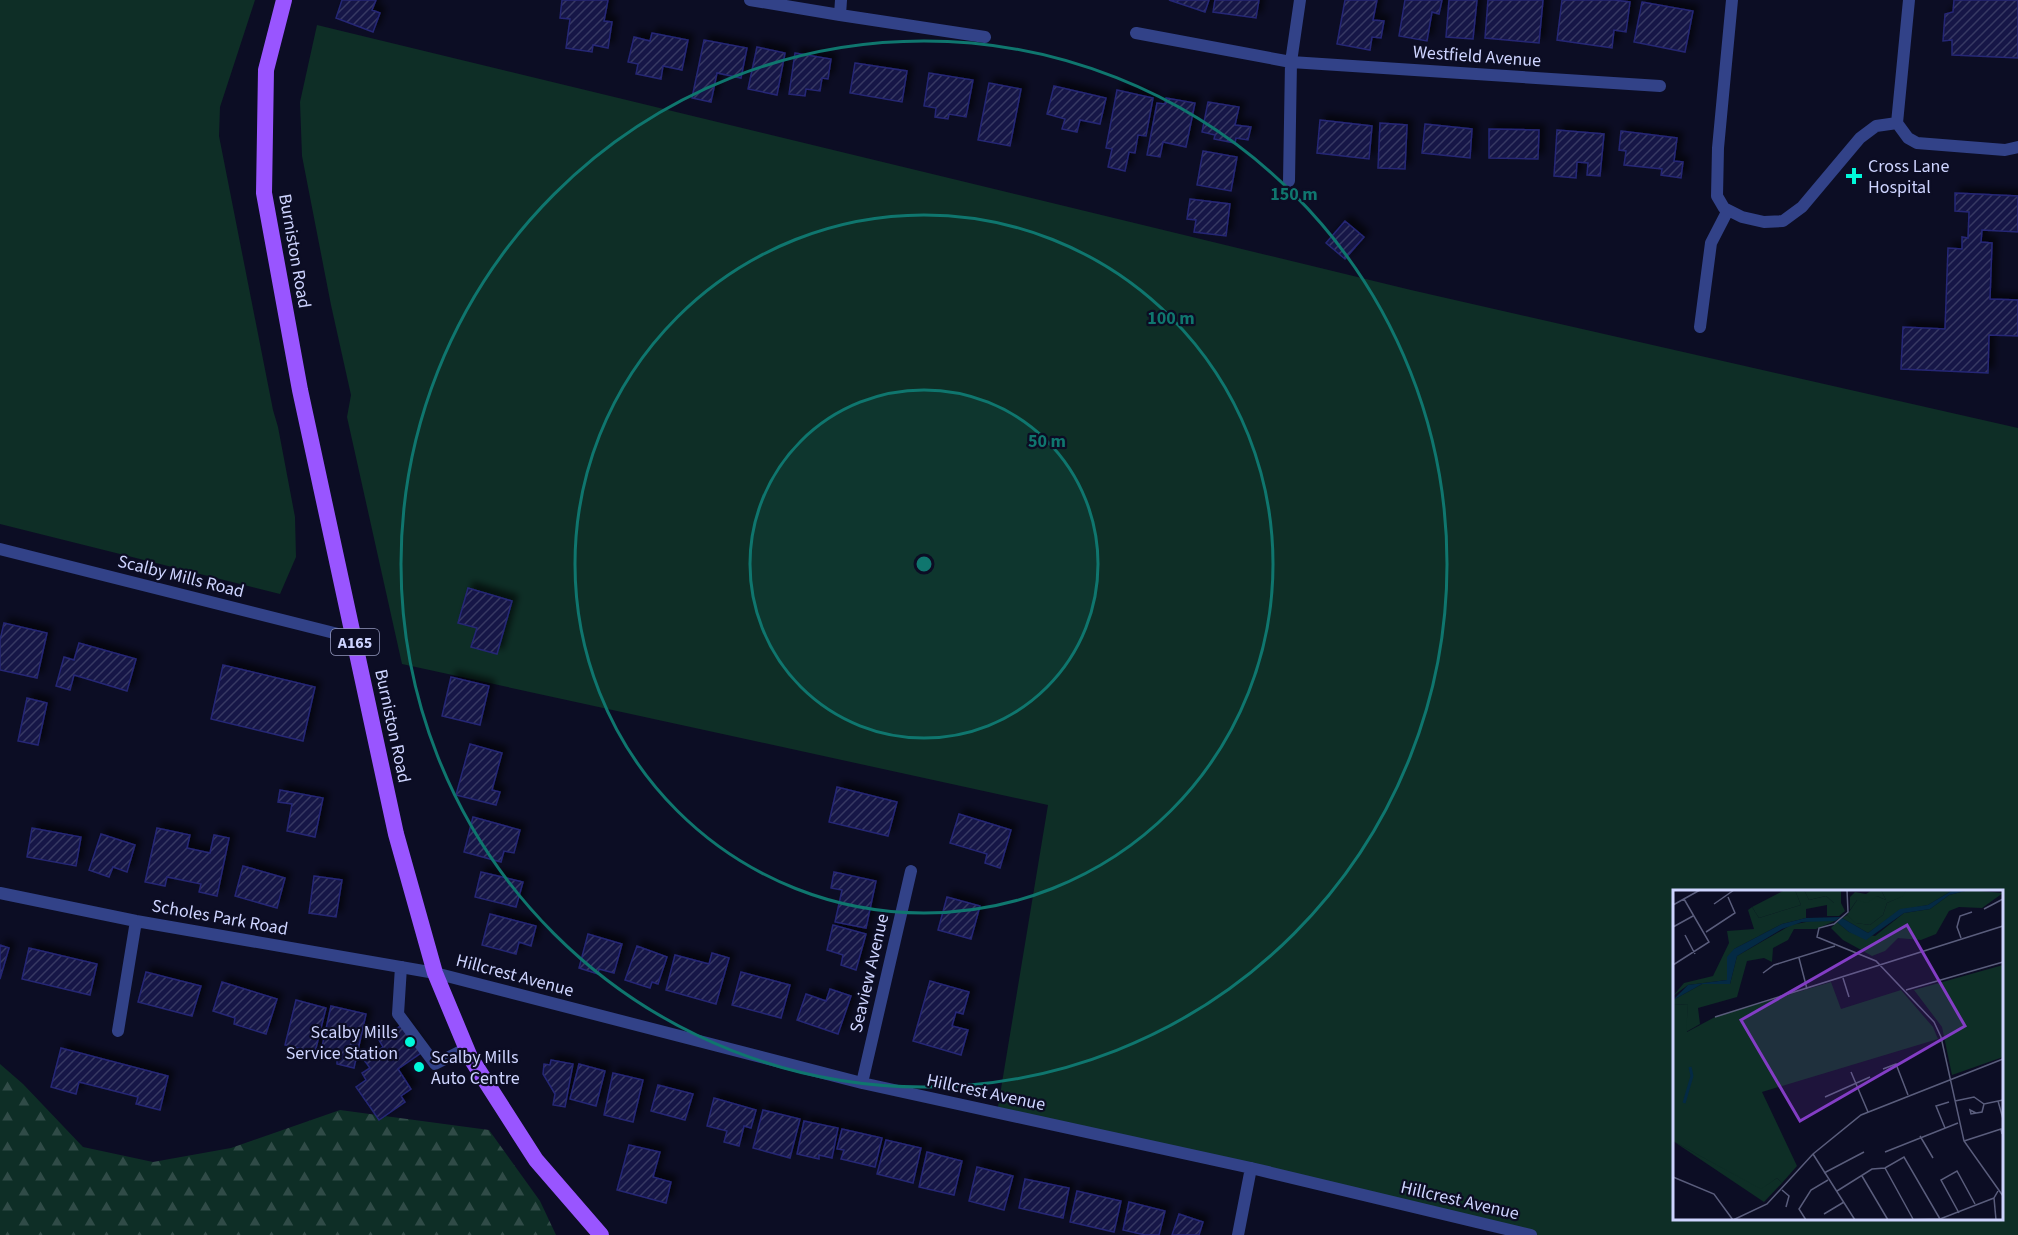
<svg xmlns="http://www.w3.org/2000/svg" width="2018" height="1235" font-family="'Source Sans 3',sans-serif">
<style>
.grass{fill:#0e2e26;fill-rule:evenodd}
.forest{fill:url(#forest-firs)}
.building{fill:url(#building-hatch);stroke:#252775;stroke-width:1.5;filter:url(#shadow)}
.lines{fill:none;stroke-linecap:round;stroke-linejoin:round}
.service{stroke:#324288;stroke-width:12}
.minor{stroke:#324288;stroke-width:12}
.primary{stroke:#95f;stroke-width:16}
.ring{fill:none;stroke:#0f766e;stroke-width:3}
.poi-dot{fill:#00f9da;stroke:#0c0d24;stroke-width:2}
.labels{text-anchor:middle;stroke-width:4.5;stroke-linejoin:round;paint-order:stroke}
.shield{fill:#0c0d24;stroke:#9498bd;stroke-width:1.5}
.shield-label{font-size:16px;font-weight:bold;fill:#ced4ff}
.street-label{font-size:18px;fill:#ced4ff;stroke:#0c0d24}
.poi-label{font-size:18px;fill:#ced4ff;stroke:#0c0d24;text-anchor:start}
.inset-river{fill:none;stroke:#042a44;stroke-width:3}
.inset-road{fill:none;stroke:#5a5d7c;stroke-width:1.5}
.view{fill:#833dc5;fill-opacity:0.15;stroke:#833dc5;stroke-width:3}
.inset-edge{fill:none;stroke:#ced4ff;stroke-width:3}
.centre{fill:#0f766e;stroke:#0c0d24;stroke-width:3}
.ring-label{font-size:18px;text-anchor:middle;font-weight:bold;fill:#0f766e;stroke:#0c0d24;stroke-width:4.5;stroke-linejoin:round;paint-order:stroke}
</style>
<defs>
<pattern id="forest-firs" width="22" height="20" patternUnits="userSpaceOnUse" patternTransform="scale(1.5)"><rect width="22" height="20" fill="#0e2e26"/><path d="M5 1l3.5 6h-7zM16 11l3.5 6h-7z" fill="#304b47"/></pattern>
<pattern id="building-hatch" width="6" height="6" patternUnits="userSpaceOnUse" patternTransform="scale(1.5)"><rect width="6" height="6" fill="#161747"/><path d="M-1 1l2-2M0 6l6-6M5 7l2-2" fill="none" stroke="#373863"/></pattern>
<filter id="shadow"><feDropShadow dx="5.5" dy="-5.5" stdDeviation="3" flood-color="#0009"/></filter>
</defs>
<rect width="100%" height="100%" fill="#0c0d24"/>
<path class="grass" d="M0 0H255L220 107 219 136 273 410 278 427 295 517 296 557 280 594 0 524Z
M317 25 1411 290 2018 428V1235H1531L997 1113 1048 805 402 664 347 417 351 395 331 305 302 156 300 102ZM1674 892H2002V1218H1674Z"/>
<path class="forest" d="M0 1064 23 1084 83 1147 153 1162 231 1148 340 1110 489 1130 540 1201 556 1235H0Z"/>
<path class="building" d="M342 0H376L372 10 380 13 373 32 336 18Z
M562 0H608L604 21 612 22 608 48 593 45 592 52 566 48 570 19 560 18Z
M1169 0H1209L1205 12Z
M1215 0H1259L1256 18 1213 12Z
M1345 0H1377L1373 20 1384 21 1381 38 1372 37 1370 50 1337 44Z
M1405 0H1442L1439 14 1432 12 1427 41 1399 36Z
M1449 0H1477L1473 39 1446 37Z
M1488 0H1543L1539 43 1485 38Z
M1562 0H1614L1630 2 1626 32 1614 30 1612 48 1557 40Z
M1954 0H2018V58L1952 55V40L1943 41 1945 14 1953 12Z
M1642 2 1693 11 1685 52 1634 42Z
M652 33 688 40 682 70 663 66 661 79 636 74 638 64 628 62 634 37 650 41Z
M704 40 747 48 741 78 717 73 711 102 692 98Z
M757 47 785 53 777 95 748 89Z
M795 53 831 59 828 79 822 78 820 91 806 89 805 96 789 94Z
M855 63 907 71 902 102 850 93Z
M929 73 973 80 966 117 949 114 948 119 935 117 936 108 924 106Z
M989 83 1021 89 1010 146 978 140Z
M1054 86 1106 98 1100 124 1080 120 1077 132 1062 129 1065 119 1047 114Z
M1117 90 1153 98 1146 136 1138 135 1135 153 1129 152 1125 171 1108 167 1112 149 1106 148Z
M1166 98 1195 103 1186 147 1163 142 1160 157 1147 155 1157 103 1165 104Z
M1208 102 1239 107 1235 125 1251 127 1248 140 1236 138 1235 143 1214 139 1215 135 1202 132Z
M1320 120 1372 126 1369 159 1317 153Z
M1380 123 1407 125 1405 169 1378 168Z
M1425 124 1472 129 1470 158 1422 153Z
M1489 129 1539 130 1538 159 1489 158Z
M1557 130 1604 134 1600 176 1587 175 1588 163 1577 162 1576 178 1554 176Z
M1621 131 1677 138 1674 161 1683 162 1681 178 1661 175 1662 169 1624 165 1626 151 1619 150Z
M1203 151 1237 157 1231 191 1197 185Z
M1955 193 2018 196V232L1982 230 1981 242 1992 243 1990 299 2018 300V336L1989 335 1988 373 1901 369 1903 327 1945 329 1948 248 1962 249V237L1968 238 1969 212 1955 211Z
M1190 199 1230 204 1226 236 1194 232 1196 220 1187 219Z
M1345 221 1364 237 1345 259 1326 243Z
M468 588 512 601 497 654 471 647 477 628 458 623Z
M4 623 47 633 37 678 0 670V640Z
M79 643 136 659 127 691 74 675 70 690 56 686 64 657 74 660Z
M223 665 315 687 303 741 211 719Z
M451 677 489 686 480 725 442 716Z
M27 698 47 703 38 745 18 741Z
M470 744 502 753 492 790 500 792 496 805 456 795Z
M837 787 897 802 888 836 829 822Z
M280 790 323 798 315 837 287 831 292 804 278 802Z
M959 814 1011 830 1000 868 985 863 987 854 950 843Z
M473 817 520 830 514 853 504 851 501 862 464 852Z
M32 828 81 837 76 866 27 857Z
M157 828 190 835 187 848 210 853 214 835 229 838 217 896 199 892 201 884 167 877 165 886 145 882Z
M101 834 135 845 127 872 113 867 109 877 89 870Z
M243 866 285 878 277 908 235 896Z
M481 872 523 882 516 907 475 897Z
M834 872 876 881 866 928 835 922 842 890 831 888Z
M314 876 342 880 336 917 309 913Z
M947 897 980 906 971 939 938 930Z
M490 914 536 926 531 946 519 942 516 954 482 945Z
M833 925 866 934 856 970 841 965 843 955 827 950Z
M588 934 622 944 614 973 599 969 598 974 579 968Z
M0 945 9 948 0 979Z
M637 946 667 957 658 984 652 982 650 988 625 980Z
M29 948 97 964 90 995 22 979Z
M712 953 729 958 716 1004 666 990 675 955 709 964Z
M146 972 201 986 192 1016 138 1002Z
M741 972 790 985 781 1018 732 1005Z
M930 981 969 992 963 1014 956 1012 952 1026 968 1030 961 1055 913 1041Z
M222 982 277 999 266 1034 234 1024 235 1018 213 1011Z
M830 989 851 996 838 1034 797 1020 806 994 826 1001Z
M296 1000 326 1008 315 1052 285 1045Z
M331 1006 366 1014 354 1068 337 1064V1060L320 1056Z
M402 1025 421 1053 398 1069 411 1089 401 1096 405 1102 379 1120 356 1087 366 1080 362 1073 370 1068 364 1060 383 1047 379 1040Z
M61 1048 168 1076 160 1110 136 1104 138 1097 79 1082 76 1094 51 1087Z
M551 1060 573 1064 565 1107 553 1105 555 1094 543 1074 544 1064 550 1065Z
M579 1064 605 1071 596 1106 570 1099Z
M613 1073 643 1080 633 1122 604 1115Z
M658 1085 693 1094 685 1120 651 1111Z
M714 1098 756 1110 751 1128 744 1126 739 1146 724 1142 727 1131 707 1126Z
M763 1110 800 1119 790 1158 753 1148Z
M804 1121 838 1128 832 1158 819 1155V1159L797 1154Z
M842 1129 882 1138 875 1167 841 1159 844 1150 837 1149Z
M886 1140 921 1148 913 1183 877 1174Z
M629 1145 660 1152 653 1177 671 1182 666 1203 617 1190Z
M927 1152 962 1161 954 1195 919 1187Z
M977 1167 1013 1176 1004 1210 969 1201Z
M1025 1179 1069 1188 1063 1218 1019 1208Z
M1077 1191 1121 1201 1114 1232 1070 1222Z
M1129 1202 1165 1211 1159 1235H1145L1123 1230Z
M1179 1214 1203 1222 1199 1235H1172Z"/>
<g class="lines">
<path class="service" d="M1732 0 1718 148 1717 196 1724 208 1742 217 1764 222 1783 221 1802 207 1860 138 1876 126 1897 123 1909 0
M1897 123 1908 138 1917 143 2005 150 2018 147
M1700 327 1711 243 1728 210
M401 967 398 1014 435 1064 467 1048"/>
<path class="minor" d="M750 0 840 15
M841 0 840 15 985 37
M1136 33 1291 62 1660 86
M1289 181 1291 62 1300 0
M0 549 354 638
M0 893 136 921 435 973 862 1083 1251 1168 1531 1235
M118 1031 136 921
M862 1083 911 871
M1238 1235 1251 1168"/>
<path class="primary" d="M284 0 266 70 264 193 300 390 396 834 435 973 470 1057 536 1160 601 1235"/>
</g>
<circle cx="924" cy="564" r="174" fill="#0f766e" fill-opacity=".12"/>
<g class="ring">
<circle cx="924" cy="564" r="174"/>
<circle cx="924" cy="564" r="349"/>
<circle cx="924" cy="564" r="523"/>
</g>
<g class="poi-dot">
<path d="M1851 167h6v6h6v6h-6v6h-6v-6h-6v-6h6z"/>
<circle cx="410" cy="1042" r="6"/>
<circle cx="419" cy="1067" r="6"/>
</g>
<g class="labels">
<rect class="shield" x="331" y="629" width="48" height="26" rx="4.5"/>
<g class="shield-label">
<text x="355" y="648">A165</text>
</g>
<g class="street-label">
<text transform="translate(1477 56) rotate(4)" y="6">Westfield Avenue</text>
<text transform="translate(295 251) rotate(80)" y="6">Burniston Road</text>
<text transform="translate(181 576) rotate(14)" y="6">Scalby Mills Road</text>
<text transform="translate(393 726) rotate(78)" y="6">Burniston Road</text>
<text transform="translate(220 917) rotate(10)" y="6">Scholes Park Road</text>
<text transform="translate(869 973) rotate(-77)" y="6">Seaview Avenue</text>
<text transform="translate(515 975) rotate(15)" y="6">Hillcrest Avenue</text>
<text transform="translate(986 1092) rotate(12)" y="6">Hillcrest Avenue</text>
<text transform="translate(1460 1200) rotate(13)" y="6">Hillcrest Avenue</text>
</g>
<g class="poi-label">
<text x="1868" y="172">Cross Lane<tspan x="1868" dy="21">Hospital</tspan></text>
<text x="398" y="1038" text-anchor="end">Scalby Mills<tspan x="398" dy="21">Service Station</tspan></text>
<text x="431" y="1063">Scalby Mills<tspan x="431" dy="21">Auto Centre</tspan></text>
</g>
</g>
<g transform="translate(1673 890)">
<rect width="330" height="330" fill="#0c0d24"/>
<path d="M112 0H122L128 15 86 28 79 17ZM131 0H168V13H161L153 6 136 10ZM208 0H233L231 6 214 13 210 25 197 35 182 33 174 25 184 10 204 6 213 10ZM330 75V167L279 185 269 137 241 100ZM158 92 168 119 228 100 260 137 265 149 89 202 124 276 109 293 104 288 88 300 0 251V115L15 114 14 142 42 127Z" fill="#0e2e26"/>
<path d="M122 0H131L136 10 153 6 161 13H168L172 21 166 26H154V15L133 19V28L109 34 61 59 54 90 15 95 0 106 11 93 40 86 56 53 54 41 81 39 75 20 79 17 86 28 128 15ZM199 0H208L213 10 204 6 194 13 184 10 177 20V7L182 2 193 4ZM233 0H280L255 15 227 20 195 43 169 28 174 25 183 33 197 35 210 25 214 13 230 6ZM296 0 330 3 309 18 286 17 276 21 263 44 248 50 225 48 212 61 199 66 170 50 158 38 164 32 176 42 202 46 231 23 257 19 276 5ZM138 31H162L143 39H121L115 50 100 58 99 72 91 68 74 71 64 107 25 118 27 134 13 142 15 114 0 115V110L29 94H57L64 66 118 35ZM0 251 88 299 104 288 109 293 91 312Z" fill="#0e2e26"/>
<path d="M280 0H296L276 5 257 19 231 23 193 50 176 42 164 32 169 28 195 43 227 19 255 15ZM168 27 162 31 129 32 109 39 64 66 57 94H29L0 110 15 95 54 90V67L61 59 109 34 133 28Z" fill="#042a44"/>
<path class="inset-river" d="M11 213 19 186 17 177"/>
<path class="inset-road" d="M174 0 175 22 161 34 146 38 144 47 203 71 261 132 268 147 291 251 330 306M41 14 61 0M0 15 27 0M311 19 330 9M0 37 20 26M33 42 62 23 55 7M12 45 22 64M288 48 284 37 287 26 299 22M126 68 134 99M0 75 36 52 11 9M90 83 101 75 162 56M170 88 176 107M233 100 330 72M42 127 330 36M210 179 223 174 235 205M178 182 195 222M152 207 197 187M282 211 301 207 311 214 330 210M325 211 330 229M303 223 297 220 298 224 309 222 311 214M272 238 263 216 276 212M247 246 260 268M291 251 328 239 329 244M212 262 285 233M140 264 182 330M212 278 240 329M151 283 191 262M189 286 215 330M0 287 41 304 60 330M109 300 116 306 113 317M164 301 199 279 212 278 231 267 267 329M286 323 268 290 284 281 302 314M151 324 171 312M60 330 94 314 140 264 188 225 330 169M133 330 126 319 138 300 155 290M229 330 267 329 321 308M323 330 321 308 325 301"/>
<path class="view" d="M234 35 292 136 127 231 68 130Z"/>
<rect width="330" height="330" class="inset-edge"/>
</g>
<circle cx="924" cy="564" r="9" class="centre"/>
<g class="ring-label">
<text x="1294" y="200">150 m</text>
<text x="1171" y="324">100 m</text>
<text x="1047" y="447">50 m</text>
</g>
</svg>
